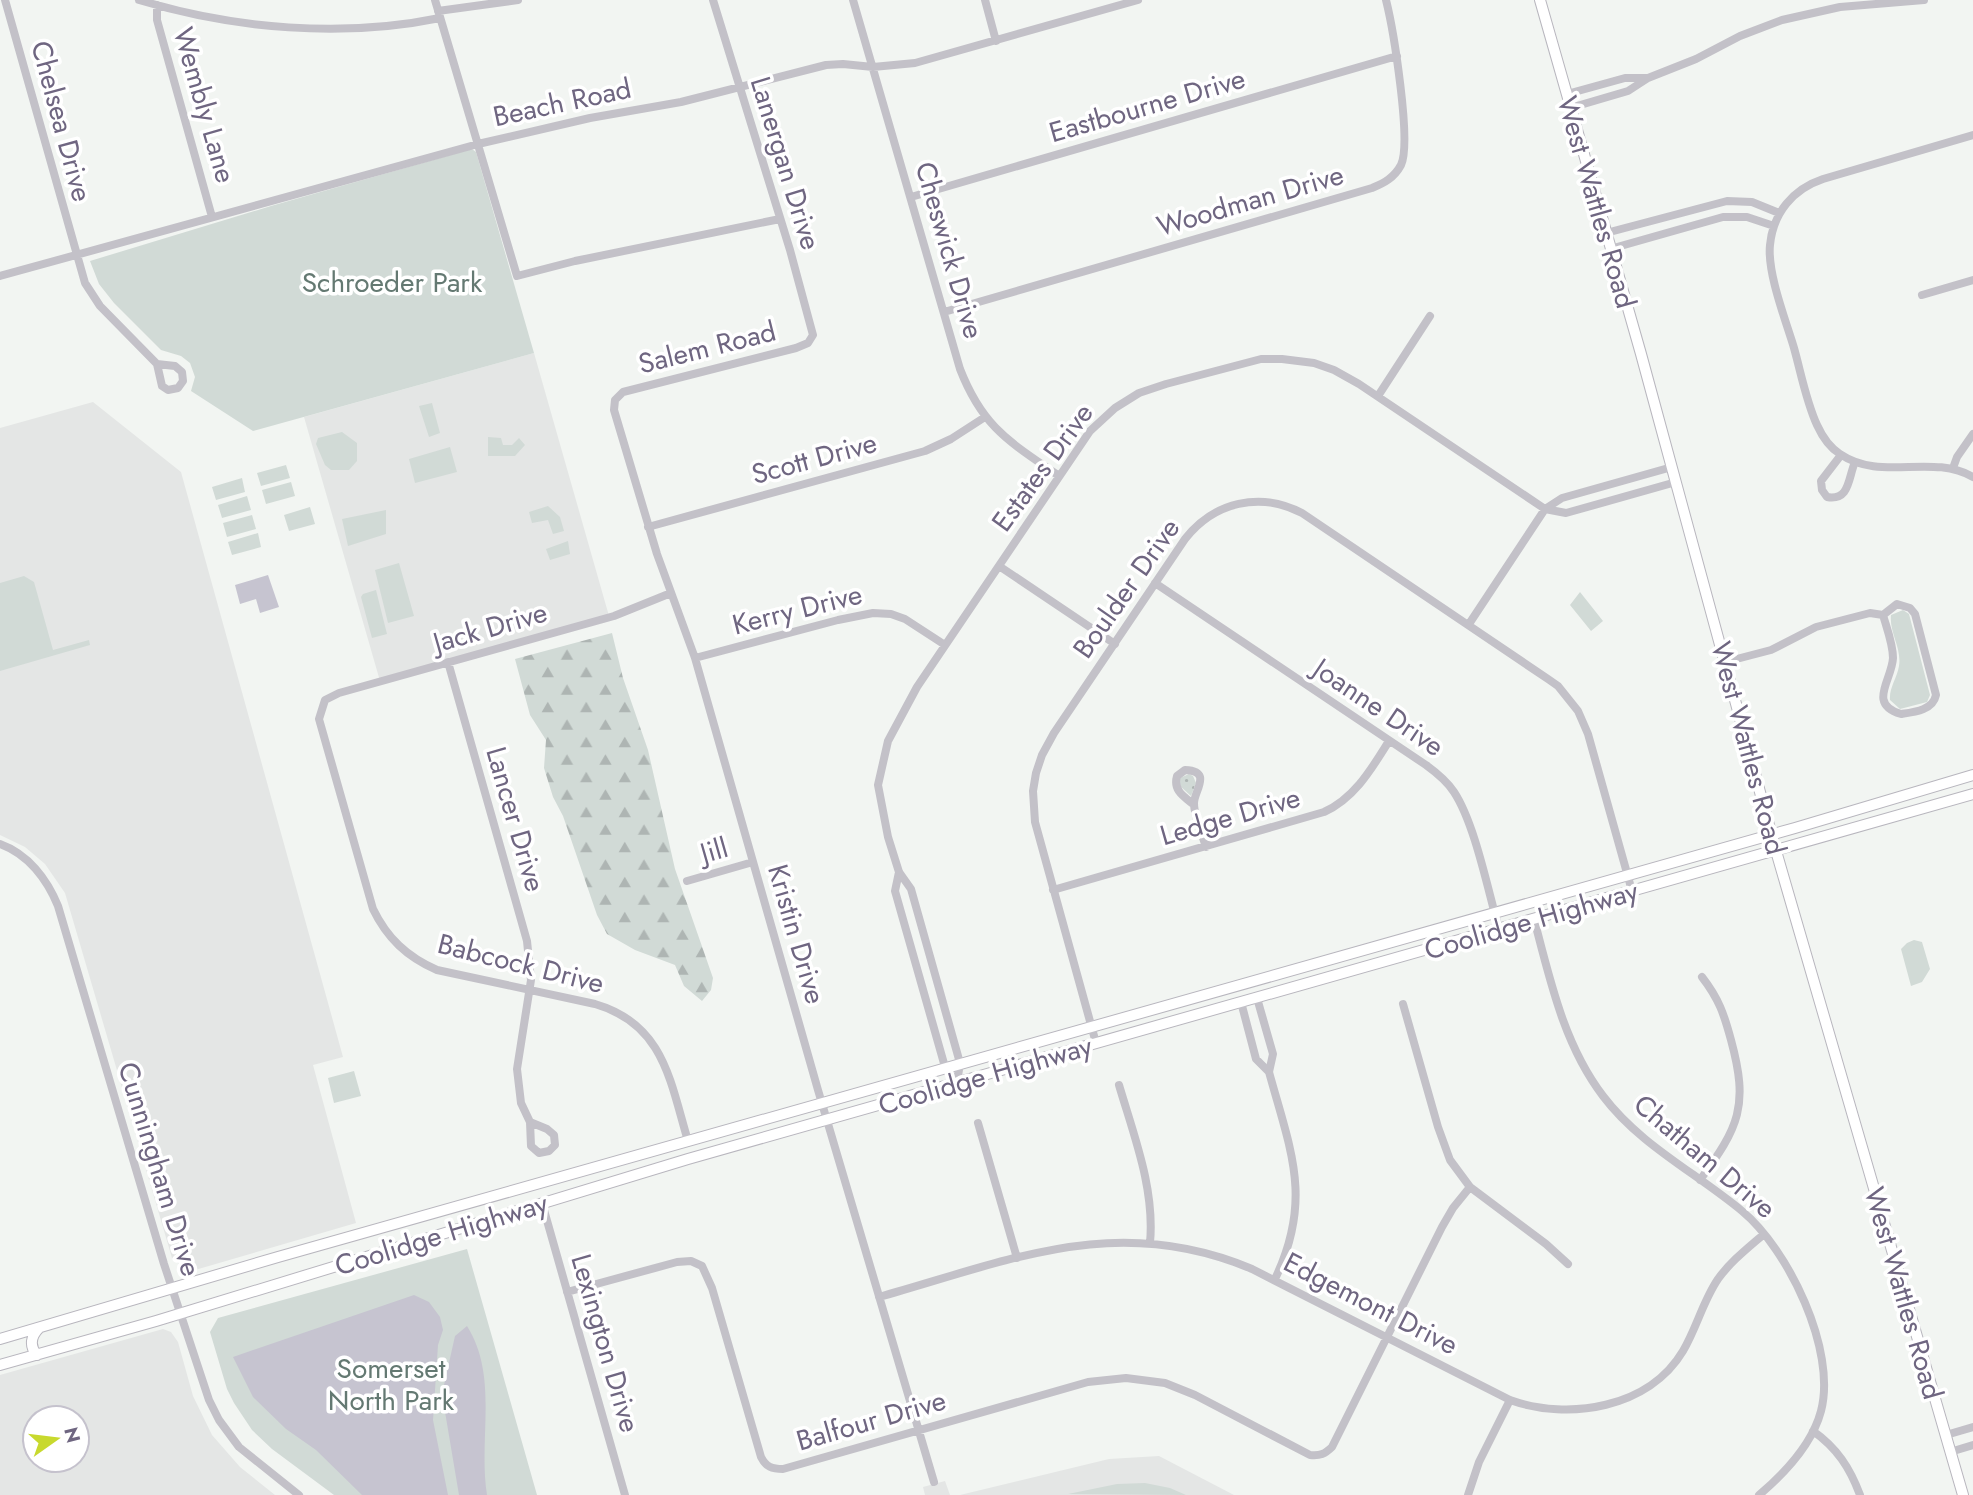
<svg xmlns="http://www.w3.org/2000/svg" width="1973" height="1495" font-family="Jost,sans-serif">
<style>
.built{fill:#e4e6e5;fill-rule:evenodd}
.grass{fill:url(#grass-dots)}
.forest{fill:url(#forest-firs)}
.green{fill:#d1dad6}
.water{fill:#c6c4d0}
.lines{fill:none;stroke-linecap:round;stroke-linejoin:round}
.secondary-casing{stroke:#b8b6be;stroke-width:12}
.street{stroke:#c3c1c8;stroke-width:8}
.secondary{stroke:#fff;stroke-width:10}
.labels{text-anchor:middle;stroke-width:7;stroke-linejoin:round;paint-order:stroke}
.street-label{font-size:28px;fill:#6f6681;stroke:#fff}
.park-label{font-size:28px;fill:#647972;stroke:#fff}
</style>
<defs>
<pattern id="grass-dots" width="8" height="8" patternUnits="userSpaceOnUse" patternTransform="scale(1.75)"><rect width="8" height="8" fill="#d1dad6"/><path d="M2 2h.1M6 6h.1" fill="none" stroke="#aeb5b3" stroke-width="1.8" stroke-linecap="round"/></pattern>
<pattern id="forest-firs" width="22" height="20" patternUnits="userSpaceOnUse" patternTransform="scale(1.75)"><rect width="22" height="20" fill="#d1dad6"/><path d="M5 1l3.5 6h-7zM16 11l3.5 6h-7z" fill="#aeb5b3"/></pattern>
</defs>
<rect width="100%" height="100%" fill="#f2f5f2"/>
<path class="built" d="M534 353 609 616 380 681 304 417Z
M93 402 181 472 343 1057 313 1065 356 1223 195 1270 184 1268 172 1258 65 893 45 864 25 847 0 835V428Z
M163 1329 171 1332 178 1342 193 1396 212 1435 240 1467 275 1495H0V1375ZM35 1418H77V1460H35Z
M1159 1456 1234 1495H960L1109 1459Z
M945 1481 950 1495H925L923 1487Z"/>
<path class="grass" d="M1189 774 1193 776 1196 783 1191 796 1180 786V778Z"/>
<path class="forest" d="M612 633 623 678 648 750 675 869 713 978 711 990 702 1001 684 986 675 965 635 950 607 934 597 915 563 816 553 797 544 768 546 740 530 715 515 659Z"/>
<path class="green" d="M472 149 476 152 534 353 253 431 191 391 195 377 190 363 181 356 161 350 114 303 99 284 90 261 271 206Z
M432 403 440 433 429 437 419 406Z
M342 432 357 443V461L349 470H331L325 465 316 444 318 438Z
M488 437 501 438 503 445H512L519 438 525 445 515 456H488Z
M450 447 457 472 415 483 409 459Z
M286 465 290 478 261 486 257 473Z
M242 478 245 492 216 500 212 487Z
M291 482 295 496 266 504 262 490Z
M247 496 251 510 222 518 218 505Z
M548 506 560 517 564 531 553 534 548 520 532 523 529 512Z
M310 507 315 524 289 531 284 515Z
M386 510V534L348 546 342 519Z
M252 515 256 529 227 537 223 523Z
M258 533 261 547 232 555 228 542Z
M568 541 570 554 550 560 546 549Z
M399 563 414 616 388 623 375 570Z
M24 576 34 582 53 650 89 640 90 645 0 671V583Z
M376 590 387 634 372 638 361 597 363 594Z
M1580 592 1603 621 1591 631 1570 605Z
M1903 610 1909 614 1930 695 1927 702 1900 709 1890 700C1889 688 1897 678 1899 666 1902 648 1889 632 1891 615Z
M1914 940 1922 942 1930 969 1922 982 1911 986 1901 949 1907 943Z
M354 1071 361 1096 334 1103 328 1078Z
M467 1249 537 1495H334L272 1449 252 1430 234 1403 227 1389 210 1332 218 1318Z
M1145 1483 1170 1488 1186 1495 1068 1494 1117 1484Z"/>
<path class="water" d="M268 575 279 607 260 613 256 599 240 604 235 585Z
M414 1295 429 1302 440 1317 443 1330 438 1345 433 1420 448 1495H362L316 1450 286 1429 253 1397 233 1357Z
M467 1326C499 1377 478 1439 487 1495H459L442 1394 455 1336Z"/>
<g class="lines">
<g class="secondary-casing">
<path id="secondary" d="M1540 0 1641 354 1776 851 1963 1495
M0 1339 278 1257 1795 828 1973 775
M37 1355C29 1346 31 1336 39 1328
M0 1365 156 1321 688 1159 1973 794"/>
</g>
<path class="street" d="M5 0 85 283 100 306 157 364 175 366 182 372 183 381 178 388 168 390 162 386 157 364
M139 0C234 29 343 38 440 18
M435 0 517 276 575 261 780 219
M713 0 790 250 813 335 808 343 796 348 623 392 615 400 614 410 657 554 695 658 818 1090 934 1482
M853 0 960 369C983 428 1010 442 1059 476
M985 0 996 41
M157 5V20L212 217
M438 11 518 0
M1648 78 1696 59 1740 36 1782 20 1840 7 1924 0
M1567 94 1625 78H1648L1628 91 1570 108
M1973 135 1823 179C1793 189 1773 213 1770 245 1767 273 1786 321 1794 348 1801 373 1806 401 1817 425 1822 436 1829 447 1840 454 1881 482 1931 453 1973 477
M911 197 1397 56
M1606 233 1727 201 1752 202 1779 213
M1610 249 1723 217H1747L1774 226
M0 276 478 144 590 118 681 102 826 65 843 64 873 67 915 63 1138 0
M1922 295 1973 280
M944 312 1372 188C1384 183 1394 178 1401 165 1412 142 1393 28 1386 0
M1378 396 1430 316
M1841 455 1821 481 1822 490 1827 497C1850 501 1848 478 1855 462
M1953 468 1957 457 1973 434
M648 527 925 451 951 439 985 417
M999 566 1115 644
M1155 583 1426 765C1437 773 1447 781 1454 792 1475 824 1488 891 1499 929
M671 593 614 616 339 693 325 700 319 719 373 909C387 938 407 957 437 970L595 1004C664 1024 670 1081 688 1141
M1897 604 1910 608 1915 614 1936 695C1933 710 1915 712 1901 714 1867 704 1892 680 1893 658 1893 644 1887 629 1883 615Z
M1469 624 1545 509 1562 498 1672 467
M695 658 838 620 873 613 891 614 905 619 945 645
M448 662 527 941 531 980 517 1069 521 1103 530 1122 531 1146 539 1153 549 1151 555 1145 554 1135 547 1129 530 1122
M1725 662 1771 650 1816 627 1870 613 1883 615
M1193 804C1183 796 1173 790 1177 776L1185 770C1213 771 1194 791 1194 803 1194 817 1202 834 1206 847
M0 844C28 854 47 879 58 906L164 1264 209 1400 219 1420 239 1447 299 1495
M899 872 895 891 945 1067 957 1083
M687 881 753 862
M1053 890 1324 812C1355 798 1372 768 1389 741
M1534 919C1550 980 1564 1045 1603 1096 1640 1145 1695 1172 1742 1211 1788 1249 1837 1350 1821 1411 1812 1445 1785 1473 1759 1495
M1257 998 1273 1054 1269 1072C1291 1152 1313 1199 1275 1279
M1241 1002 1256 1059 1269 1072
M1403 1004 1438 1127 1450 1160 1470 1187 1546 1244 1568 1264
M1096 1043 1035 822 1033 791 1036 773 1042 755 1054 733 1185 539C1214 502 1260 491 1302 513L1548 679 1558 686 1578 711 1588 734 1632 891
M957 1083 960 1063 911 889 899 872 888 837 878 785 888 741 917 687 1090 431 1115 408 1139 393 1166 384 1261 359H1282L1314 363 1334 370 1359 384 1545 509 1566 513 1676 482
M1119 1085C1134 1136 1155 1189 1150 1243
M978 1123 1017 1258
M1700 1180C1739 1127 1749 1106 1731 1040 1724 1014 1719 999 1702 977
M542 1203 625 1495
M567 1292 677 1262 691 1261 702 1266 712 1288 761 1457C766 1467 772 1469 783 1469L1088 1382 1126 1378 1165 1383 1195 1395 1310 1455C1320 1456 1325 1454 1332 1447L1442 1227 1453 1208 1470 1187
M879 1297C1011 1260 1117 1212 1252 1269L1510 1400C1569 1421 1649 1408 1683 1351 1697 1327 1703 1301 1718 1279 1731 1261 1748 1248 1764 1234
M1813 1431C1837 1448 1850 1468 1860 1495
M1946 1435 1973 1427
M1950 1452 1973 1445
M1468 1495 1479 1462 1510 1400"/>
<use href="#secondary" class="secondary"/>
</g>
<g class="labels">
<g class="street-label">
<text transform="translate(562 102) rotate(-12)" y="10">Beach Road</text>
<text transform="translate(205 105) rotate(74)" y="10">Wembly Lane</text>
<text transform="translate(1147 105) rotate(-16)" y="10">Eastbourne Drive</text>
<text transform="translate(62 121) rotate(75)" y="10">Chelsea Drive</text>
<text transform="translate(786 163) rotate(73)" y="10">Lanergan Drive</text>
<text transform="translate(1250 200) rotate(-16)" y="10">Woodman Drive</text>
<text transform="translate(1597 202) rotate(74)" y="10">West Wattles Road</text>
<text transform="translate(950 250) rotate(74)" y="10">Cheswick Drive</text>
<text transform="translate(707 347) rotate(-14)" y="10">Salem Road</text>
<text transform="translate(814 458) rotate(-15)" y="10">Scott Drive</text>
<text transform="translate(1042 467) rotate(-54)" y="10">Estates Drive</text>
<text transform="translate(1126 588) rotate(-55)" y="10">Boulder Drive</text>
<text transform="translate(797 609) rotate(-14)" y="10">Kerry Drive</text>
<text transform="translate(490 627) rotate(-16)" y="10">Jack Drive</text>
<text transform="translate(1379 707) rotate(34)" y="10">Joanne Drive</text>
<text transform="translate(1749 748) rotate(75)" y="10">West Wattles Road</text>
<text transform="translate(1230 816) rotate(-16)" y="10">Ledge Drive</text>
<text transform="translate(516 819) rotate(74)" y="10">Lancer Drive</text>
<text transform="translate(714 850) rotate(-16)" y="10">Jill</text>
<text transform="translate(1531 920) rotate(-16)" y="10">Coolidge Highway</text>
<text transform="translate(797 934) rotate(74)" y="10">Kristin Drive</text>
<text transform="translate(521 963) rotate(14)" y="10">Babcock Drive</text>
<text transform="translate(985 1075) rotate(-16)" y="10">Coolidge Highway</text>
<text transform="translate(1705 1156) rotate(40)" y="10">Chatham Drive</text>
<text transform="translate(160 1169) rotate(73)" y="10">Cunningham Drive</text>
<text transform="translate(441 1234) rotate(-17)" y="10">Coolidge Highway</text>
<text transform="translate(1904 1293) rotate(74)" y="10">West Wattles Road</text>
<text transform="translate(1371 1303) rotate(27)" y="10">Edgemont Drive</text>
<text transform="translate(606 1343) rotate(74)" y="10">Lexington Drive</text>
<text transform="translate(871 1420) rotate(-16)" y="10">Balfour Drive</text>
</g>
<g class="park-label">
<text x="392" y="292">Schroeder Park</text>
<text x="391" y="1378">Somerset<tspan x="391" dy="32">North Park</tspan></text>
</g>
</g>
<g transform="translate(56 1439) rotate(76)"><circle r="33" fill="#ffffff" stroke="#c5c2cd" stroke-width="2"/>
<path d="M0-5L12 26L0 18L-12 26Z" fill="#c8d92e"/>
<text y="-10" font-size="19" font-weight="bold" text-anchor="middle" fill="#6f6681">N</text>
</g>
</svg>
